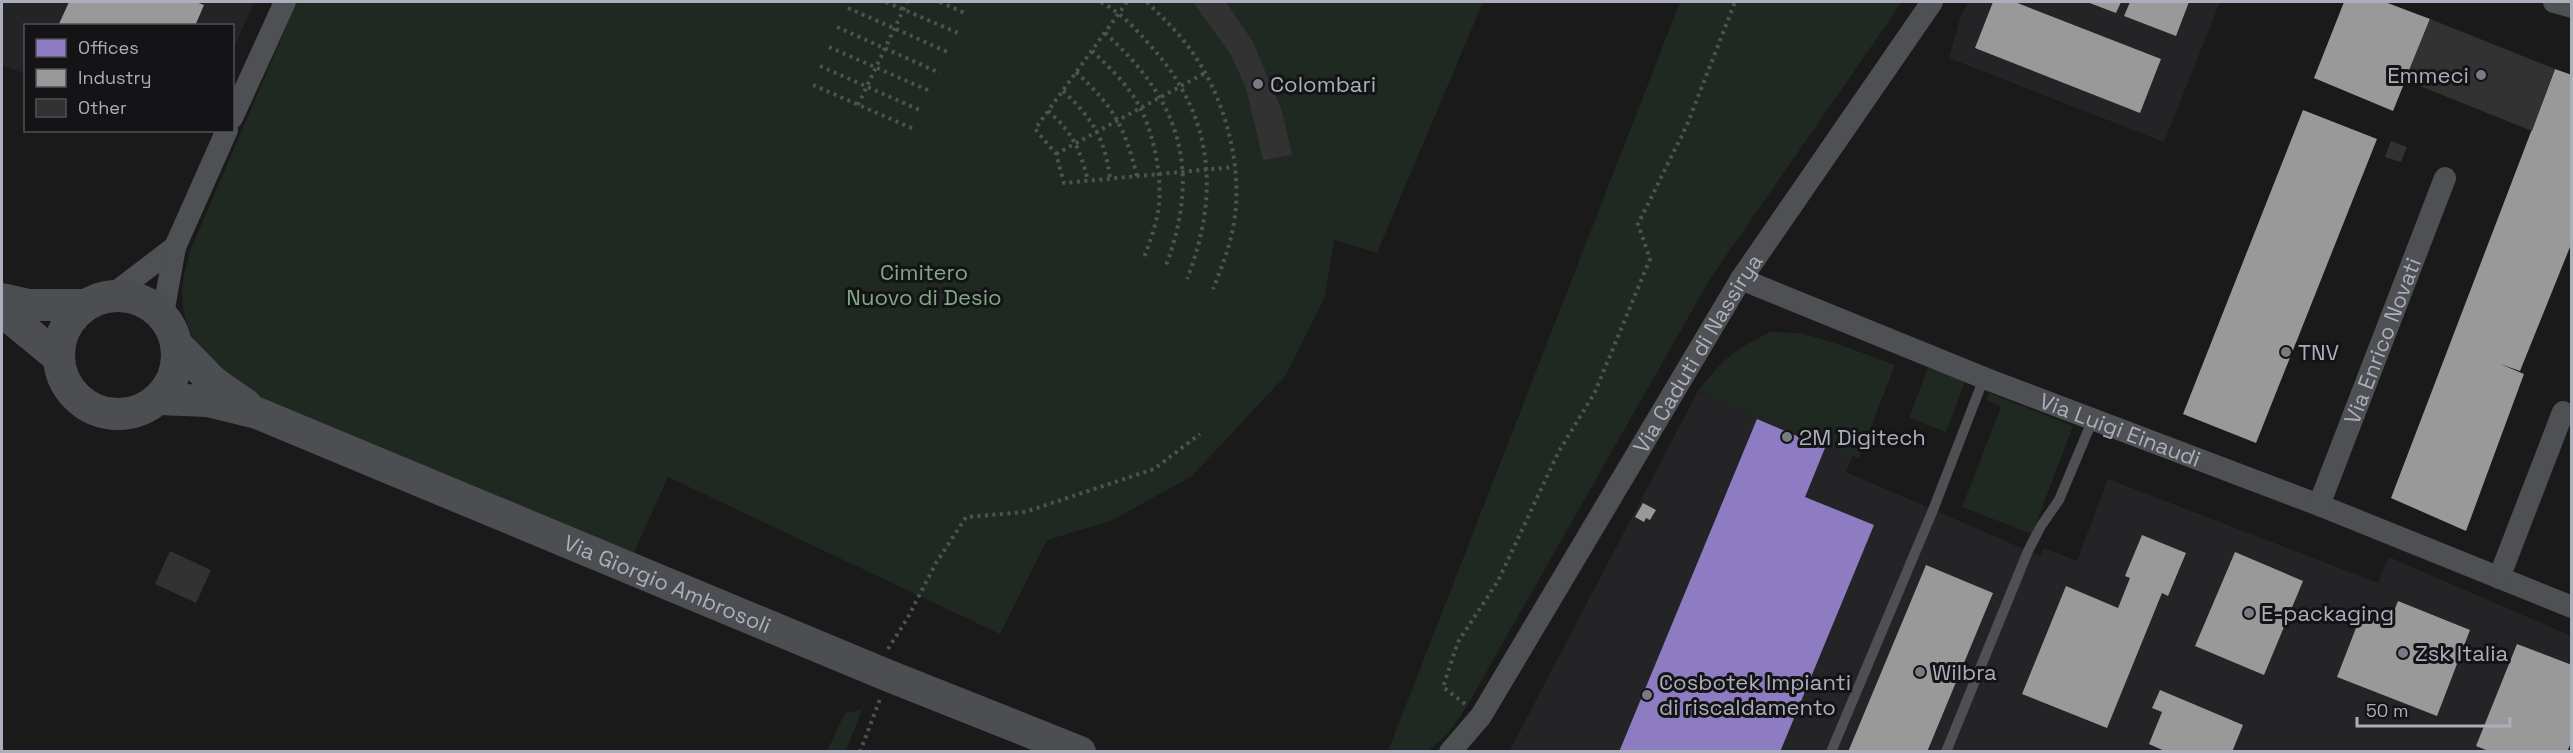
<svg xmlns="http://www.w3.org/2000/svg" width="2573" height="753" font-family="'Space Grotesk',sans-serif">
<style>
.built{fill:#242427}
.green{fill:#202822}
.offices{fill:#8e7cc3}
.industry{fill:#999}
.building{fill:#323233}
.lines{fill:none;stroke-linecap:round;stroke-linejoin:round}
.path{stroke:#505155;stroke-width:4;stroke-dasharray:3 4.5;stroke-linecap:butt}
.lane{stroke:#4e5054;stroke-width:10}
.street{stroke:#4e5054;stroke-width:22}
.secondary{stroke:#4d4e52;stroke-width:32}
.poi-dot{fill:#787b83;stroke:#141417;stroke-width:2}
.labels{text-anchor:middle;stroke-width:6;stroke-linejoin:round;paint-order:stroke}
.poi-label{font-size:22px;fill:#abafbb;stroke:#141417;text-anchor:start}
.park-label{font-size:22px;fill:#82a787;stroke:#141417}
.street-label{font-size:22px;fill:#abafbb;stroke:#141417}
</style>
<rect width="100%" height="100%" fill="#1a1a1b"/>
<path class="built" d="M2 2H254L233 50 232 26H26L25 74 2 65Z
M1969 2H2220L2164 142 1949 58 1961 15Z
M1698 391 1853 455 1846 472 2040 556 2044 548 2077 561 2108 479 2378 583 2389 557 2571 636V751L1509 752Z"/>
<path class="green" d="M297 2H1483L1377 253 1334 240 1325 297 1286 375 1192 476 1111 521 1047 540 1000 634 668 477 632 557 248 395C216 366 182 341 182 293 182 280 187 264 190 251Z
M1680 2H1902L1710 279 1464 711 1448 733 1428 751H1388Z
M1770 332 1801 333 1838 344 1895 365 1859 458 1698 391C1723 359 1733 350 1770 332Z
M1928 367 1965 382 1946 432 1909 418Z
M1989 393 2073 426 2032 534 1962 507 2001 407 1986 400Z
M867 696 846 751H827L845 713 861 710Z"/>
<path class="offices" d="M1757 419 1825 448 1805 497 1874 525 1780 752H1619Z"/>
<path class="industry" d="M69 2H196L204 5 195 26H58Z
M1993 2H2015L2161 59 2140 113 1975 48Z
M2087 2H2121L2116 13Z
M2130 2H2189L2176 36 2124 16Z
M2344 2H2385L2430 19 2393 111 2314 78Z
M2555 69 2572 75V242L2520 371 2500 364 2524 374 2466 531 2391 498Z
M2303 110 2377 139 2256 443 2183 414Z
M1643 503 1656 510 1650 520 1646 518 1644 522 1635 517Z
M2142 535 2186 553 2168 596 2162 593 2107 728 2022 694 2066 586 2118 608 2130 578 2125 576Z
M2235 552 2303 581 2264 675 2195 646Z
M1926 565 1993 593 1927 752H1848Z
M2398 601 2470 630 2437 716 2337 677 2361 615 2388 626Z
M2517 644 2572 665V740L2567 752H2491L2476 746Z
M2160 690 2243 725 2232 752H2167L2149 744 2162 712 2152 708Z"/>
<path class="building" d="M1193 2H1226L1253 42 1282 111 1292 155 1263 160 1246 88 1231 55Z
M2430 19 2555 69 2532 131 2405 80Z
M2391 141 2407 147 2401 162 2385 157Z
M170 551 211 570 196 603 155 584Z"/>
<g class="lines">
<path class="path" d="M886 2 958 33
M940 2 967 14
M1101 2C1121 13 1134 27 1149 44 1213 114 1221 192 1187 279
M1127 2 1035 129 1056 154 1064 183 1234 167
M1147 2C1162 17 1178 32 1190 49 1225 96 1245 170 1233 228 1229 249 1221 269 1213 289
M848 8 950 53
M837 27 940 73
M1105 33C1181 101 1202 171 1165 268
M829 47 932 92
M1092 51C1108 66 1126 83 1137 102 1153 129 1162 174 1159 205 1157 223 1150 241 1144 258
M820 66 922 111
M1076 72C1115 108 1124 126 1137 176
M813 85 916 130
M1063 91C1092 118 1105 138 1110 178
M858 105 907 2
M1048 111C1073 133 1080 149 1088 181
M1056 154 1205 73
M888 649 907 619 936 563 966 517 1025 512 1154 469 1200 434
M1465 704 1443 687 1458 642 1498 581 1558 453 1595 392 1650 259 1638 224 1687 125 1735 2
M860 752 880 699"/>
<path class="lane" d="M1831 752 1933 510 1984 378
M1946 752 2028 551 2041 526 2059 500 2093 419"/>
<g class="street">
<path d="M2554 2 2572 7"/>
<path d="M232 118 285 2"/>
<path id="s1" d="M1741 279 1984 378 2319 505 2572 607"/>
<path d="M112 295 175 247"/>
<path d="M163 314 175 247 227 130"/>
<path id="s2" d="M2319 505 2445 178"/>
<path d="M2499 578 2563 412"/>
<path id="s3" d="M1450 752 1481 716 1741 279 1932 2"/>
</g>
<g class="secondary">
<circle cx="118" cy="355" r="59"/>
<path d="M2 299 29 305H84"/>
<path d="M2 311 59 358"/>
<path d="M178 346 213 382 246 405"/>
<path id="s4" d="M159 399 208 401 257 413 889 676 1080 752"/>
</g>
</g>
<g class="poi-dot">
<circle cx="2481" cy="75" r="6"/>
<circle cx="1258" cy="84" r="6"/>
<circle cx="2286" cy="352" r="6"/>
<circle cx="1787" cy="437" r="6"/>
<circle cx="2249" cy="613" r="6"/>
<circle cx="2403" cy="653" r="6"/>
<circle cx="1920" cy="672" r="6"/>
<circle cx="1647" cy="695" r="6"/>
</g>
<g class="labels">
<g class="poi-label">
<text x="2469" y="83" text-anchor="end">Emmeci</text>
<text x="1270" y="92">Colombari</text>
<text x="2298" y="360">TNV</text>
<text x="1799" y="445">2M Digitech</text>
<text x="2261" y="621">E-packaging</text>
<text x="2415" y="661">Zsk Italia</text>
<text x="1932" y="680">Wilbra</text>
<text x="1659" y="690">Cosbotek Impianti<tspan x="1659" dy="25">di riscaldamento</tspan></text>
</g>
<g class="park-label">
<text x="924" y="280">Cimitero<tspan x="924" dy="25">Nuovo di Desio</tspan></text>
</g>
<g class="street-label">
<text dy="8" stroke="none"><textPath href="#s2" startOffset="176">Via Enrico Novati</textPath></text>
<text dy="8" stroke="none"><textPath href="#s3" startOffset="470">Via Caduti di Nassirya</textPath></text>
<text dy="8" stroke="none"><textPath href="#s1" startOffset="408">Via Luigi Einaudi</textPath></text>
<text dy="8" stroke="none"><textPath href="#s4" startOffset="544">Via Giorgio Ambrosoli</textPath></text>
</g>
</g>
<rect width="2573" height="753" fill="none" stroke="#abafbb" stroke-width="6"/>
<rect x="24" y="24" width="210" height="108" fill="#141417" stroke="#505259" stroke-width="1.5"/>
<rect x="36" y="39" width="30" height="18" fill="#8e7cc3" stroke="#505259" stroke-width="1.5"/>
<text x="78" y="54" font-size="18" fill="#abafbb">Offices</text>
<rect x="36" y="69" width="30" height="18" fill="#999999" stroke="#505259" stroke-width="1.5"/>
<text x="78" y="84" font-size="18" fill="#abafbb">Industry</text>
<rect x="36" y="99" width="30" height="18" fill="#323233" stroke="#505259" stroke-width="1.5"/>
<text x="78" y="114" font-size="18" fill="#abafbb">Other</text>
<path d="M2357 717v9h153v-9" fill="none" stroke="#abafbb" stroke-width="3"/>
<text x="2366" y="717" font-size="18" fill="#abafbb" stroke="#141417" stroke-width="4.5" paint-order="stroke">50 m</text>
</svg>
